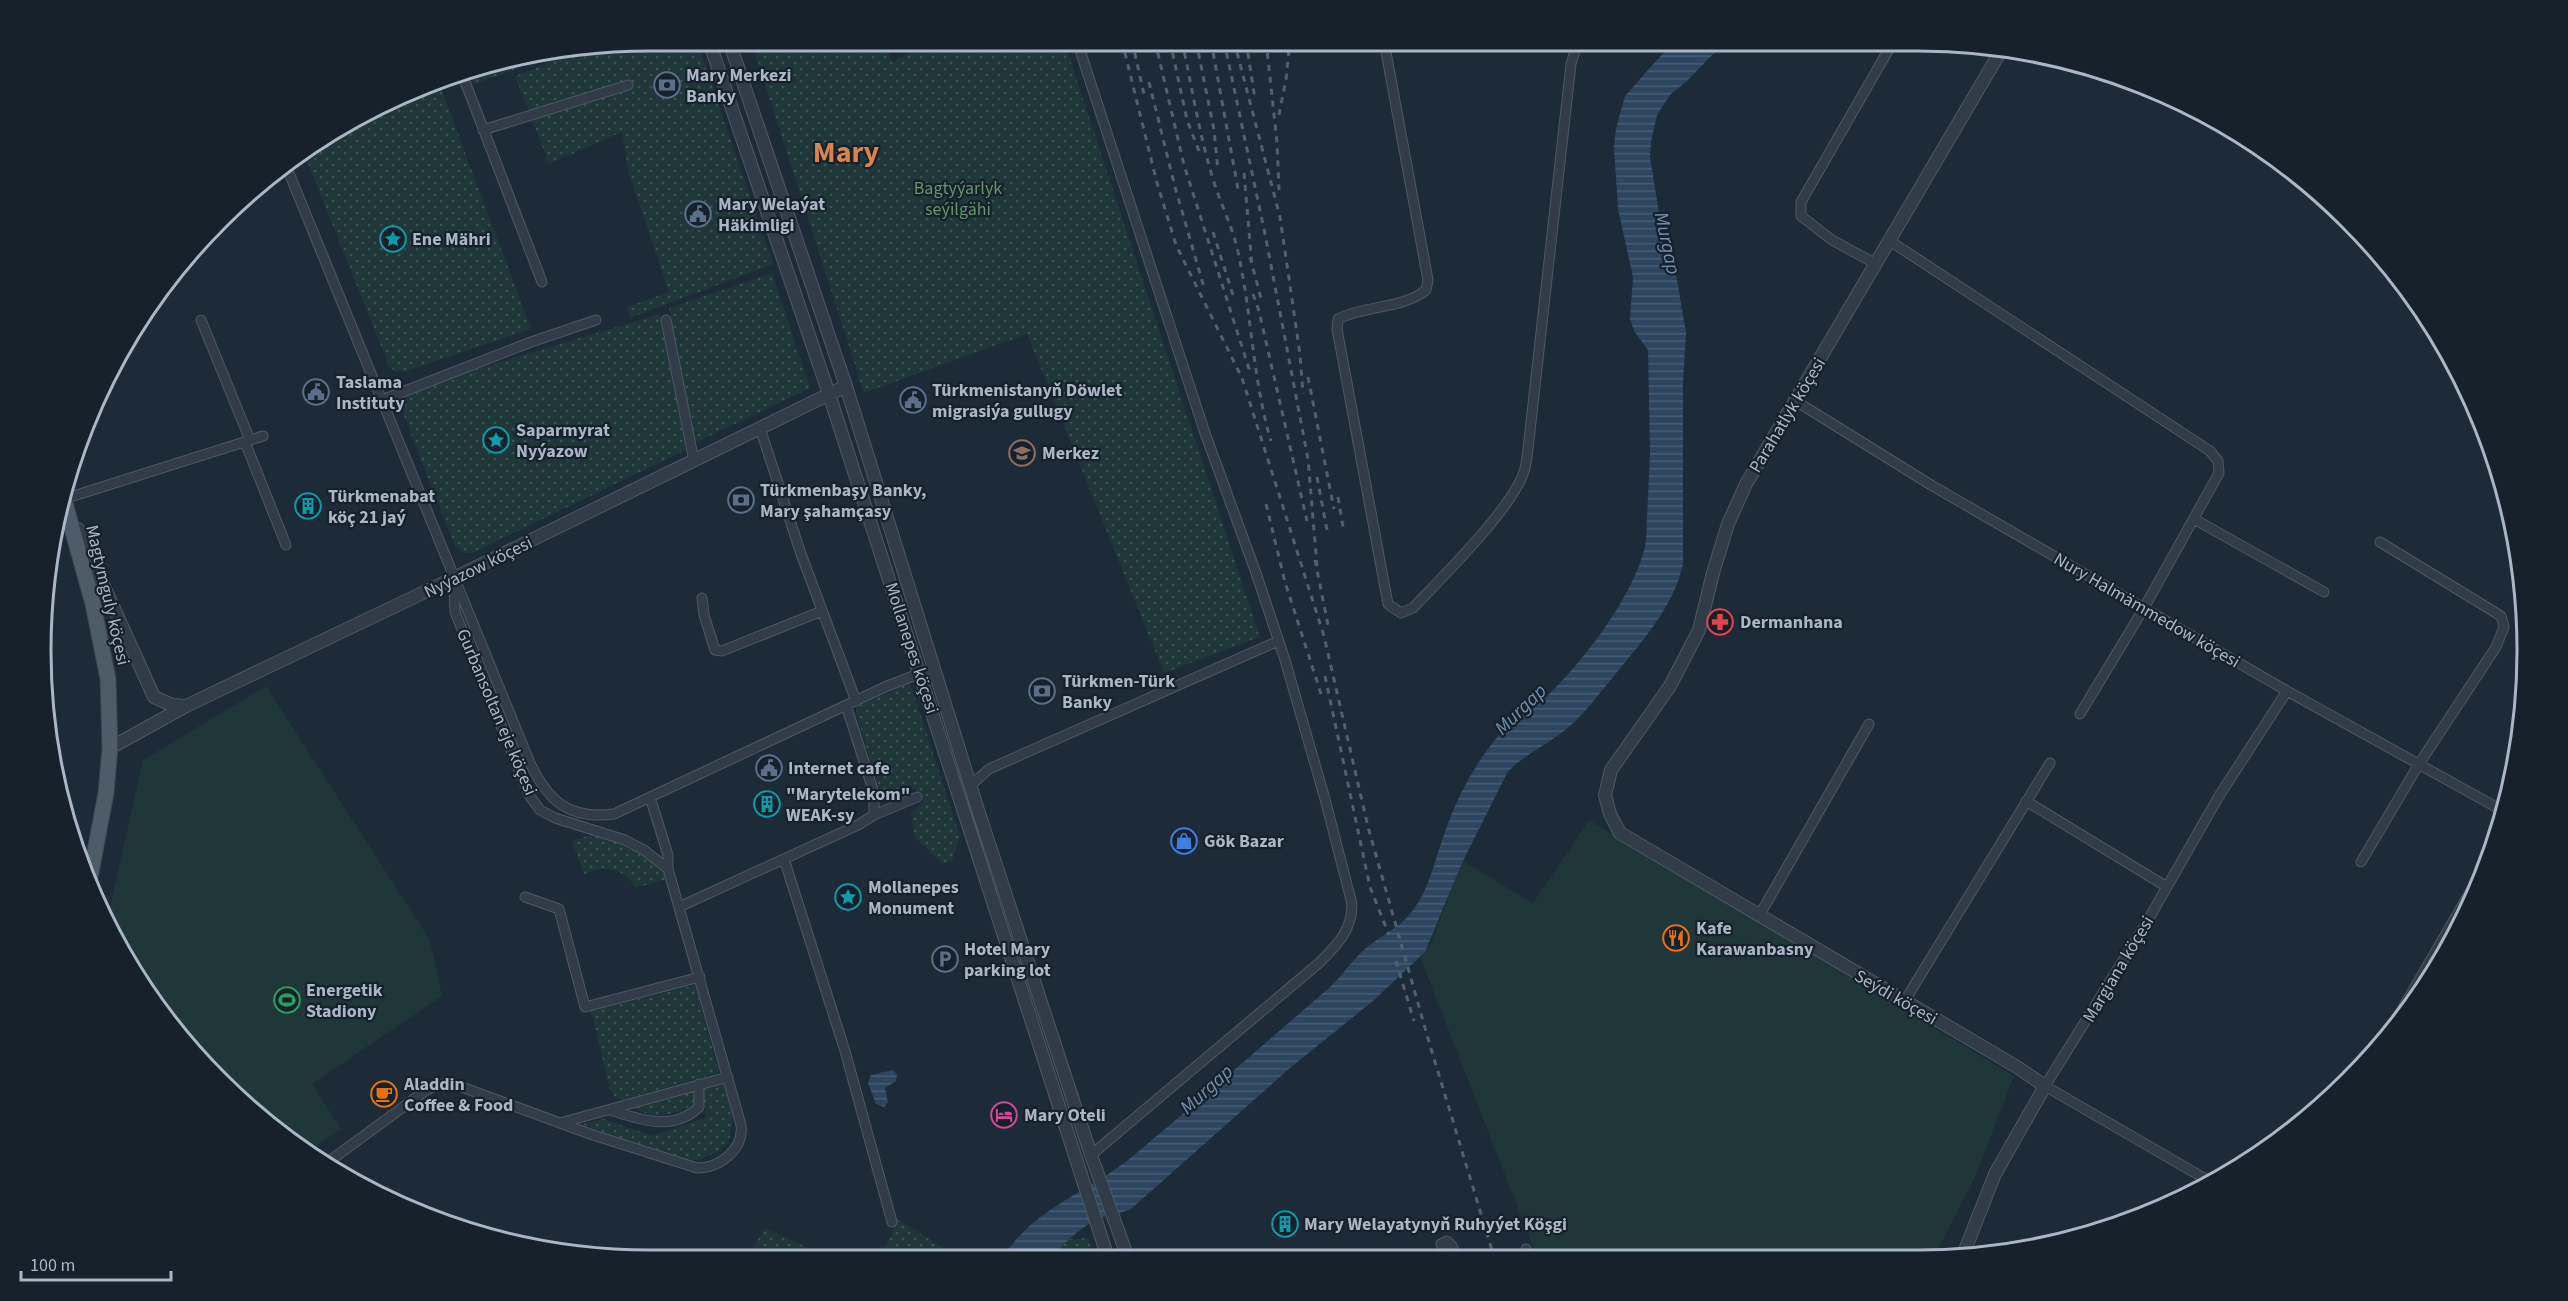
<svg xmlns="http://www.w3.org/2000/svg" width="2568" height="1301" font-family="'Source Sans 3',sans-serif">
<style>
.park{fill:url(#park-dots)}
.garden{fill:#1f3738}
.water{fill:url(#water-rules)}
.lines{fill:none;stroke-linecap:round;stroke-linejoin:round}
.minor-casing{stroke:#4e5966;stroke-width:11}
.tertiary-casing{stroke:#4e5966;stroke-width:14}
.primary-casing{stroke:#3a4551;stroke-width:17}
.minor{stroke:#313c48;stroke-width:9}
.tertiary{stroke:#313c48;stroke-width:12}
.primary{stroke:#4e5b68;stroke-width:15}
.rail{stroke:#52606f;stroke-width:3;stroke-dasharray:6 6;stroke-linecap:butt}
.labels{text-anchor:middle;stroke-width:4.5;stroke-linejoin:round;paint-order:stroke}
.poi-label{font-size:18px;font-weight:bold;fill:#aab6c5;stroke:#17212c;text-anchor:start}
.park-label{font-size:18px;fill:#61976a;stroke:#17212c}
.street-label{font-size:18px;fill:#aab6c5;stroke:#17212c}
.water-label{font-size:20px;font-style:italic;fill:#708fb1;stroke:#17212c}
.town-label{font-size:30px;font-weight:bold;fill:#db834f;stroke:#17212c}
.rim{fill:none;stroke:#aab6c5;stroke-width:3}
</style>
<defs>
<pattern id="park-dots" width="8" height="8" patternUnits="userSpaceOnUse" patternTransform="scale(1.5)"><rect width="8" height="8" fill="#1f3738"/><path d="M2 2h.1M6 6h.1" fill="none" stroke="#3d5253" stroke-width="1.8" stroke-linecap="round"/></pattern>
<pattern id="water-rules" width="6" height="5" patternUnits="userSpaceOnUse" patternTransform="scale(1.5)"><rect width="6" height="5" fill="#2d455e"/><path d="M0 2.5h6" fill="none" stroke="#495e74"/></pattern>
</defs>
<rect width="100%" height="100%" fill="#1d2a37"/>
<path class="park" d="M650 41H697L773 264 630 318 627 307 669 292 629 174 622 132 549 164 515 76 580 51 579 48Z
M751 41H884L892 62 933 41H1064L1260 637 1164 673 1027 334 864 393Z
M557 50 559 54 474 84 469 69 532 52Z
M438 80 531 329 404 372H396L389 366 303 151 346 122Z
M772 273 810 388 695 443 669 308Z
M660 314 686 450 472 553H462L454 544 402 411 404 398 410 389Z
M910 683 960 836 952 861 942 864 914 836 911 813 923 802 922 794 914 789 887 799 881 795 856 713V707Z
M600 832 644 850 671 878 636 888C623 867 605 865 584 874L572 841Z
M695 985 719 1073 623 1100 616 1098 610 1090 591 1011Z
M724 1084 733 1120 729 1142 717 1152 698 1160 677 1159 581 1124 604 1119 652 1136 707 1117 701 1090Z
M692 1092 695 1102C689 1110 665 1117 654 1116 648 1115 641 1111 635 1108Z
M898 1219 959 1258 750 1259 748 1256 765 1228 830 1258 886 1246Z
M1088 1238 1094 1258H1050L1068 1239Z"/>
<path class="garden" d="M266 686 430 940 442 996 312 1084 341 1129 306 1153 219 1082 143 990 106 925 143 760Z
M1589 820 2014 1076 1975 1177 1935 1255 1537 1257 1420 957 1430 945 1463 861 1533 903Z"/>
<path class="water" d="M1673 42H1732L1712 55 1687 81 1670 95 1657 115 1651 142 1650 157 1659 213 1675 268 1686 332 1683 384V564C1674 608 1637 647 1610 681 1597 696 1585 713 1570 726 1550 744 1525 753 1507 773L1463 861 1425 952 1373 1001 1290 1068 1131 1209C1122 1213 1112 1214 1103 1217 1082 1225 1066 1242 1050 1258H1002C1037 1205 1087 1194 1133 1156 1199 1101 1264 1044 1329 988 1342 976 1352 960 1366 948 1380 936 1397 929 1409 915 1430 891 1435 858 1446 829 1458 795 1476 762 1499 735 1509 723 1523 717 1534 708 1575 673 1637 595 1646 541L1650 451 1648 350 1634 331 1630 319 1633 277 1618 209 1614 149 1616 128 1625 96Z
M893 1070 897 1075 896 1081 885 1088 888 1102 884 1107 876 1104 868 1083 871 1075Z"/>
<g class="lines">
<g class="minor-casing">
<path id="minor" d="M1077 41 1205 433 1256 573 1285 660 1325 799 1352 904C1352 931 1337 945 1319 963L1091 1155
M1384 41 1428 280 1426 290C1403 309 1365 305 1338 319L1337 329 1388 604 1401 613 1413 608C1443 576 1510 511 1524 472 1527 462 1528 450 1529 440L1571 64 1578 41
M461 71 542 282
M483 130 628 85
M285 163 530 763C548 801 569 820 614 814L887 686 932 669
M1890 241 2210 451 2218 461 2219 473 2144 608 2080 714
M1876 264 1832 240 1801 216V202L1893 42
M201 320 250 440
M666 320 694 461
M382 400 531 342 596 320
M1794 400 1931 485 2287 691 2505 812
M760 428 801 554 856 701
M245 442 286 545
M64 499 263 436
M2194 519 2324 592
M454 586 455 612 529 795 540 810 555 818 625 840 644 850 668 869
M702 598 704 615 715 650 722 651 822 611
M970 786 989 769 1278 641
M2026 801 2167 887
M874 815 917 797
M784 859 845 1051 892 1222
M2361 862 2419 764 2496 647 2504 627 2501 616 2380 542
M525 897 559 909 585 1007 700 977
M679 907 858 825 874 815V793L846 705
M1759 916 1869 724
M1904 1002 2050 763
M2386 1037 2483 870
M610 1110C641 1120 673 1132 699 1107V1084
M560 1123 728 1077
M324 1165 425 1091 439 1084 459 1086 590 1134 697 1168C720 1168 744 1149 741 1125L668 869V855L650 797
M2209 1181 2045 1086 2144 927 2219 796 2287 691
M1526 1249 1529 1257
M1445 1257 1441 1244 1447 1241 1452 1246 1457 1257"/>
</g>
<g class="tertiary-casing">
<path id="tertiary" d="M709 41 829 394 1108 1258
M729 41 846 386 978 810 1091 1155 1128 1258
M78 529 154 697 172 705 186 706
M110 748 186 706 454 578 846 386
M1963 1255 1995 1174 2045 1086 2017 1067 1620 833 1610 814 1605 795 1611 770 1670 686 1699 630 1713 573 1728 524 1746 484 2002 49"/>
</g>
<g class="primary-casing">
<path id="primary" d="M63 496 93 604 108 679 110 748 106 793 89 883"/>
</g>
<use href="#minor" class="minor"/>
<use href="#tertiary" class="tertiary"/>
<use href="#primary" class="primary"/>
<path class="rail" d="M1122 41 1157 183 1176 245 1242 378 1324 636 1368 827 1429 1042 1494 1257
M1132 41 1144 94
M1155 41 1184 165 1251 375
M1170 41 1187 120 1199 151
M1182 41C1192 87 1199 134 1213 179 1221 206 1234 229 1239 257 1252 318 1253 381 1271 441
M1196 41 1214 130 1218 171
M1211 41 1238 189
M1224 41 1265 234 1308 459 1317 566
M1234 41 1280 217 1300 354 1303 394
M1246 41 1255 99
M1266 41 1277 142 1279 190
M1149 82 1175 187 1205 291
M1279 115 1286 79 1290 41
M1244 173 1252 266
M1213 232 1233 295
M1250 257 1262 302
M1253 294 1259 311 1307 521
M1308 377 1334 509
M1317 477 1328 535
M1338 497 1343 527
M1266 504 1285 582 1322 697
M1315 560 1329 630
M1325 676 1370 887 1389 935
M1396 961 1414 1021"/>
</g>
<defs>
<g id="bank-ring" transform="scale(1.35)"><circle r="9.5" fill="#17212c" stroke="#5c6f8a" stroke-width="1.5"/><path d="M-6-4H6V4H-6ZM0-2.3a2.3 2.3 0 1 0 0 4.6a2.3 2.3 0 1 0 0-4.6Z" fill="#5c6f8a"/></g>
<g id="civic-ring" transform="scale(1.35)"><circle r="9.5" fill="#17212c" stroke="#5c6f8a" stroke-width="1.5"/><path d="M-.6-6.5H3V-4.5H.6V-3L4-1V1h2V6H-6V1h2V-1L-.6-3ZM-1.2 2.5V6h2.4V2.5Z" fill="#5c6f8a"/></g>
<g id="sight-ring" transform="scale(1.35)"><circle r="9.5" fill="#17212c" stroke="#0f9aa8" stroke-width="1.5"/><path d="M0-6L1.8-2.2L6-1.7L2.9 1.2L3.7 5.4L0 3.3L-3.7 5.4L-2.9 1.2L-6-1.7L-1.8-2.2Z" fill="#0f9aa8"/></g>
<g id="school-ring" transform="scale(1.35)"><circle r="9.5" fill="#17212c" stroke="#8d6e63" stroke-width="1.5"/><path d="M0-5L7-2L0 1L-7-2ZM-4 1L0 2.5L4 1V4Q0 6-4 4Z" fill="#8d6e63"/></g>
<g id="building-ring" transform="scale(1.35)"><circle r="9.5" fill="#17212c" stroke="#0f9aa8" stroke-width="1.5"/><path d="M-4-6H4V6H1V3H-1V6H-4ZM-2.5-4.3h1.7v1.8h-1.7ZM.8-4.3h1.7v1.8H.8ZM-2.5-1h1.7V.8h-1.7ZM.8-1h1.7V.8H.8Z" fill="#0f9aa8"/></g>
<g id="pharmacy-ring" transform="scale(1.35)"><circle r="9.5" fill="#17212c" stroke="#e0444e" stroke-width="1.5"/><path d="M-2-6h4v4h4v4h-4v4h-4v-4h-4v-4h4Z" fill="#e0444e"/></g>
<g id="shop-ring" transform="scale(1.35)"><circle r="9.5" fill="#17212c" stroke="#3f7fe0" stroke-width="1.5"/><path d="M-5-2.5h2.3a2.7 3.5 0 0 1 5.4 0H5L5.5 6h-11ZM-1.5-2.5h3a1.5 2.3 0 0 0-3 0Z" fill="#3f7fe0"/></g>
<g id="restaurant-ring" transform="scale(1.35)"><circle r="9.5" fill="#17212c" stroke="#e8710a" stroke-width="1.5"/><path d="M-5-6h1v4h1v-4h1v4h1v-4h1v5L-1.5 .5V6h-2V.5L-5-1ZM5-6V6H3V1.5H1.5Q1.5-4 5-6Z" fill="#e8710a"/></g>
<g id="parking-ring" transform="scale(1.35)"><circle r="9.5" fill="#17212c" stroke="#5c6f8a" stroke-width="1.5"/><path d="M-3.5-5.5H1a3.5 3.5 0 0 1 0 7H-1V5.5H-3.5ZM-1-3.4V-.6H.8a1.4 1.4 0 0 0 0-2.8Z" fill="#5c6f8a"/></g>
<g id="stadium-ring" transform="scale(1.35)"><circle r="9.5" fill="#17212c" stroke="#2e9e5b" stroke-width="1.5"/><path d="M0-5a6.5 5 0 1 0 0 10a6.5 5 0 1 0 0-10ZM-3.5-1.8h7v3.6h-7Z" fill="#2e9e5b"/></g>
<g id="cafe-ring" transform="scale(1.35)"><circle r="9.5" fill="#17212c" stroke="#e8710a" stroke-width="1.5"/><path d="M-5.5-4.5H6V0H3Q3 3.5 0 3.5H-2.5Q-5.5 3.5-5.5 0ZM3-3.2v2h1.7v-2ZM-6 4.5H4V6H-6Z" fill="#e8710a"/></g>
<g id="hotel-ring" transform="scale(1.35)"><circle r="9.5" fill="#17212c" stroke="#d1479c" stroke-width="1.5"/><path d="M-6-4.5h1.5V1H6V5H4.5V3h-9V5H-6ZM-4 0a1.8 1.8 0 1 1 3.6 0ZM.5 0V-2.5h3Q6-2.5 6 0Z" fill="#d1479c"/></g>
</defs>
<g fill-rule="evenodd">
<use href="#bank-ring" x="667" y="85"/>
<use href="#civic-ring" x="698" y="214"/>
<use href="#sight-ring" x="393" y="239"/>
<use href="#civic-ring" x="316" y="392"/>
<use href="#civic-ring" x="913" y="400"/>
<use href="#sight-ring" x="496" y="440"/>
<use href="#school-ring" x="1022" y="453"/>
<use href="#bank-ring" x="741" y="500"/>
<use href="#building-ring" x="308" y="506"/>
<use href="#pharmacy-ring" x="1720" y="622"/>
<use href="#bank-ring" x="1042" y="691"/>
<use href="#civic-ring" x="769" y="768"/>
<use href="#building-ring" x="767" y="804"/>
<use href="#shop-ring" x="1184" y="841"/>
<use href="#sight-ring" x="848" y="897"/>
<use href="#restaurant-ring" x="1676" y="938"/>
<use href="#parking-ring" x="945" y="959"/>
<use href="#stadium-ring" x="287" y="1000"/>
<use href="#cafe-ring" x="384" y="1094"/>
<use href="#hotel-ring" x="1004" y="1115"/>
<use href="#building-ring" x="1285" y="1224"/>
</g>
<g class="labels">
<g class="poi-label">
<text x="686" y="81">Mary Merkezi<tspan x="686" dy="21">Banky</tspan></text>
<text x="718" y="210">Mary Welaýat<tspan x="718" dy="21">Häkimligi</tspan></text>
<text x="412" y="245">Ene Mähri</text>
<text x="336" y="388">Taslama<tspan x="336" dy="21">Instituty</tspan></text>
<text x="932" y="396">Türkmenistanyň Döwlet<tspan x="932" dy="21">migrasiýa gullugy</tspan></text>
<text x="516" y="436">Saparmyrat<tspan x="516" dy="21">Nyýazow</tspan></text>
<text x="1042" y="459">Merkez</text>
<text x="760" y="496">Türkmenbaşy Banky,<tspan x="760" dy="21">Mary şahamçasy</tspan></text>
<text x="328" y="502">Türkmenabat<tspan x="328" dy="21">köç 21 jaý</tspan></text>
<text x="1740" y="628">Dermanhana</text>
<text x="1062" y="687">Türkmen-Türk<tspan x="1062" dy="21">Banky</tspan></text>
<text x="788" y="774">Internet cafe</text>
<text x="786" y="800">"Marytelekom"<tspan x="786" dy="21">WEAK-sy</tspan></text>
<text x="1204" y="847">Gök Bazar</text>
<text x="868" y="893">Mollanepes<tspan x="868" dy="21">Monument</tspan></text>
<text x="1696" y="934">Kafe<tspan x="1696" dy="21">Karawanbasny</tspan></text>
<text x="964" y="955">Hotel Mary<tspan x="964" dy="21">parking lot</tspan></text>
<text x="306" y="996">Energetik<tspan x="306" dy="21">Stadiony</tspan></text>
<text x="404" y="1090">Aladdin<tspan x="404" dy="21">Coffee &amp; Food</tspan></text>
<text x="1024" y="1121">Mary Oteli</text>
<text x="1304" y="1230">Mary Welayatynyň Ruhyýet Köşgi</text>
</g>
<g class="park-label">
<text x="958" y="194">Bagtyýarlyk<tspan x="958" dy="21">seýilgähi</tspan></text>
</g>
<g class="street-label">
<text transform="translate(1787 415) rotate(-59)" y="6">Parahatlyk köçesi</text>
<text transform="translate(478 567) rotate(-26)" y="6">Nyýazow köçesi</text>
<text transform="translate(108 595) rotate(77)" y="6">Magtymguly köçesi</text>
<text transform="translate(2147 610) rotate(30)" y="6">Nury Halmämmedow köçesi</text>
<text transform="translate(912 648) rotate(72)" y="6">Mollanepes köçesi</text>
<text transform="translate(497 712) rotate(67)" y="6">Gurbansoltan eje köçesi</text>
<text transform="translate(2118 969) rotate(-59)" y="6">Margiana köçesi</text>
<text transform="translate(1896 997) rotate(30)" y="6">Seýdi köçesi</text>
</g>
<g class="water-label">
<text transform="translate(1668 243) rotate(78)" y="7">Murgap</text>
<text transform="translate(1520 709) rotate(-44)" y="7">Murgap</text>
<text transform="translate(1206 1089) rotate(-42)" y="7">Murgap</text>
</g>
<g class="town-label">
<text x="846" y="162">Mary</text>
</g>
</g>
<path d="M0 0H2568V1301H0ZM650 51H1918A599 599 0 0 1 2517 650V651A599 599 0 0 1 1918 1250H650A599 599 0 0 1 51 651V650A599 599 0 0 1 650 51Z" fill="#17212c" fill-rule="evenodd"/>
<path class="rim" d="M650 51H1918A599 599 0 0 1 2517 650V651A599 599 0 0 1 1918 1250H650A599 599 0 0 1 51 651V650A599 599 0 0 1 650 51Z"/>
<path d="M21 1271v9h150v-9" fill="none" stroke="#aab6c5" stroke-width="3"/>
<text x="30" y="1271" font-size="18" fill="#aab6c5" stroke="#17212c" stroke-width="4.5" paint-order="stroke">100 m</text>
</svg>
